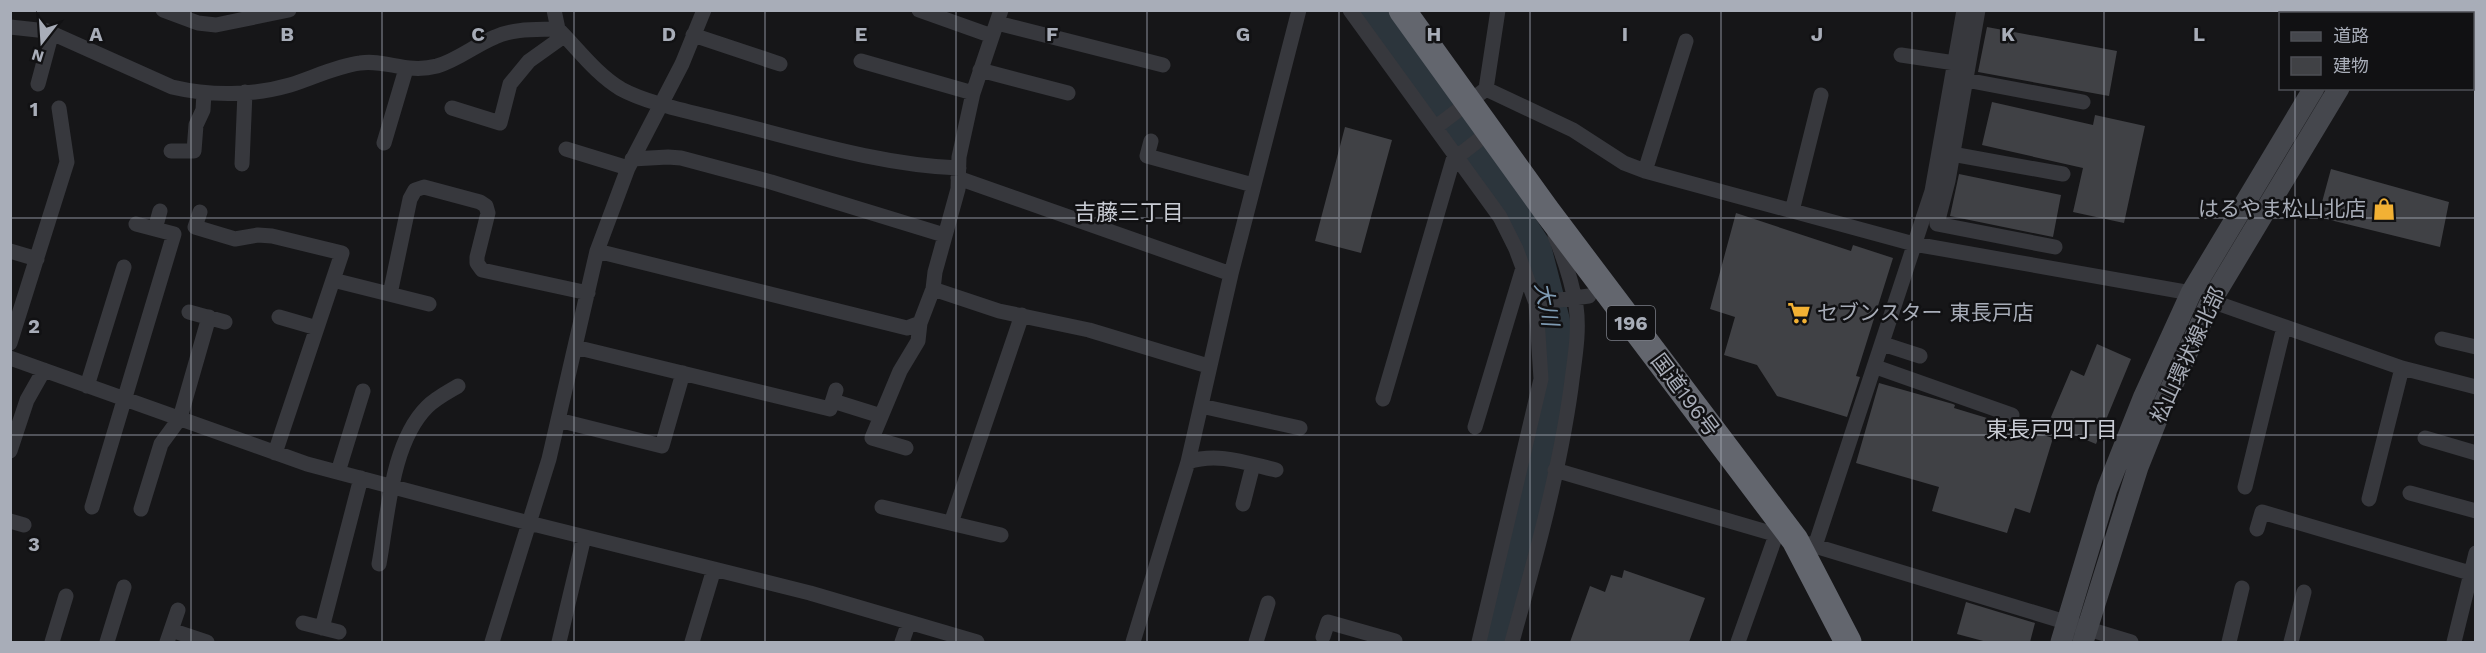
<svg xmlns="http://www.w3.org/2000/svg" width="2486" height="653" font-family="'Work Sans','Noto Sans JP',sans-serif">
<style>
.lines{fill:none;stroke-linecap:round;stroke-linejoin:round}
.river{stroke:#2c353c;stroke-width:34}
.building{fill:#404145}
.street{stroke:#37383d;stroke-width:15}
.secondary{stroke:#45474d;stroke-width:21}
.highway{stroke:#63666e;stroke-width:27}
.grid{fill:none;stroke:#a8adb8;stroke-width:1.5;stroke-opacity:0.55}
.labels{text-anchor:middle;stroke-width:5;stroke-linejoin:round;paint-order:stroke}
.shield{fill:#111113;stroke:#7b7e86;stroke-width:1.5}
.shield-label{font-size:20px;font-weight:bold;fill:#a8adb8}
.poi-label{font-size:21px;fill:#a8adb8;stroke:#111113;text-anchor:end}
.street-label{font-size:21px;fill:#a8adb8;stroke:#111113}
.neighbourhood-label{font-size:22px;fill:#c9ccd4;stroke:#111113}
.water-label{font-size:22px;font-style:italic;fill:#7f9bb3;stroke:#111113}
.grid-label{font-size:20px;text-anchor:middle;font-weight:bold;fill:#a8adb8;stroke:#111113;stroke-width:5;stroke-linejoin:round;paint-order:stroke}
</style>
<rect width="100%" height="100%" fill="#161618"/>
<g class="lines">
<path class="river" d="M1369 10 1460 134 1534 247 1553 321V382L1524 530 1494 642"/>
</g>
<path class="building" d="M1987 27 2117 51 2109 96 1978 72Z
M1992 102 2093 125 2095 115 2145 126 2124 223 2073 212 2083 168 1982 145Z
M1345 127 1392 140 1361 253 1315 241Z
M2331 169 2449 202 2440 247 2318 217Z
M1959 174 2061 195 2053 237 1950 216Z
M1736 213 1851 251 1853 245 1893 258 1856 376 1860 377 1847 417 1777 396 1757 365 1724 355 1735 317 1710 309Z
M2097 344 2131 359 2096 444 2048 424 2071 370 2084 376Z
M1879 383 1953 404 1955 405 1954 408 2053 438 2030 513 2015 508 2007 533 1932 511 1939 487 1856 463Z
M1624 570 1705 598 1689 642H1570L1590 586 1605 592 1611 575 1622 578Z
M1966 602 2035 623 2030 642H1987L1957 634Z"/>
<g class="lines">
<path class="street" d="M163 10 198 23 216 25 289 10
M554 10 558 29
M919 10 992 36
M1350 10 1500 217 1516 249 1536 303 1541 379 1479 642
M1978 10 1948 181 1937 224 2055 247
M997 23 1163 65
M10 27 47 31 172 87C210 96 252 96 290 85 313 78 336 66 360 63 386 59 406 74 437 66 458 60 475 45 495 37 515 28 537 30 558 29 578 49 596 74 621 89 648 104 696 113 726 121 802 140 880 165 959 168
M693 35 780 64
M2472 39 2476 40
M1901 55 1955 63
M861 61 973 93
M980 70 1068 93
M1966 80 2083 102
M38 84 52 32
M1486 89 1498 10
M452 108 500 123 510 84 529 61 564 36
M1436 127 1486 89 1573 130 1624 163 1645 171 1914 244 2191 293
M1151 141 1147 156 1253 185
M384 143 406 69
M566 149 628 168
M171 151H194L196 125 203 110 204 93
M1952 154 2063 174
M632 159 668 157 681 158 771 182 944 235
M242 164 245 92
M1645 171 1686 41
M958 178 1231 274
M1792 211 1821 95
M200 212 195 227 235 239 258 235 272 236 342 253 275 453
M155 229 160 211
M10 251 37 259
M597 251 907 328 920 323
M333 280 429 304
M933 289 999 311 1089 330 1208 366
M390 294 410 199 415 190 424 187 480 202 486 206 488 213 477 257V263L482 270 588 293
M2211 301 2402 368 2476 387
M1536 303 1589 296
M189 312 225 322
M279 317 317 328
M2442 339 2476 347
M10 343 67 162 59 108
M1883 344 1920 356
M575 347 830 409 836 390
M10 358 307 464 529 523 810 593 977 642
M1876 367 2012 415
M87 386 124 267
M1383 399 1453 160 1489 132
M833 401 881 416
M1201 406 1300 428
M558 420 662 446 683 373
M1475 427 1523 268
M2425 438 2476 453
M906 448 872 438 900 371 918 341 920 323 933 289 935 272 958 189 959 157 973 93 1001 10
M10 451 27 400 44 370
M1188 462C1218 452 1246 463 1276 470
M1555 470 1815 546 2131 642
M338 472 363 391
M2245 487 2284 327
M2410 493 2476 511
M2369 499 2402 368
M1243 504 1253 465
M92 507 174 234 136 224
M882 507 1001 535
M141 509 161 444 180 418 209 317
M10 521 24 525
M951 523 1022 315
M2257 529 2262 512 2470 573
M1815 546 1932 191 1964 10
M379 564C388 516 391 443 427 407 436 398 448 392 458 386
M303 623 339 632
M322 628 361 478
M171 630 207 642
M1323 637 1328 622 1395 641
M52 642 66 596
M107 642 124 587
M167 642 178 610
M492 642 549 459 597 251 628 168 682 64 704 10
M559 642 584 537
M692 642 714 569
M902 642 909 622
M1133 642 1188 462 1231 274 1299 10
M1256 642 1268 603
M1512 642C1535 559 1559 474 1571 388 1574 362 1580 333 1576 306 1572 282 1564 258 1555 236
M1738 642 1776 535
M2229 642 2242 588
M2291 642 2304 592
M2454 642 2476 553"/>
<path class="secondary" d="M2359 14 2361 10
M2384 14 2386 10
M2061 642 2107 489 2144 396 2191 293 2314 88
M2083 642 2138 467 2160 412 2211 301 2339 88"/>
<path class="highway" d="M1402 10 1546 210 1795 540 1848 642"/>
</g>
<path class="grid" d="M191 10V642M382 10V642M574 10V642M765 10V642M956 10V642M1147 10V642M1339 10V642M1530 10V642M1721 10V642M1912 10V642M2104 10V642M2295 10V14M2295 88V642M10 218H2476M10 435H2476"/>
<defs>
<g id="shop-bare" transform="scale(1.8)"><path d="M-5-2.5h2.3a2.7 3.5 0 0 1 5.4 0H5L5.5 6h-11ZM-1.5-2.5h3a1.5 2.3 0 0 0-3 0Z" fill="#f2b134" stroke="#111113" stroke-width="2.5" paint-order="stroke"/></g>
<g id="supermarket-bare" transform="scale(1.8)"><path d="M-6-5.5h2.5l.6 2H6L4.5 2H-2.5L-4.4-4H-6ZM-1.5 3.2a1.3 1.3 0 1 0 .1 0ZM3 3.2a1.3 1.3 0 1 0 .1 0Z" fill="#f2b134" stroke="#111113" stroke-width="2.5" paint-order="stroke"/></g>
</defs>
<g fill-rule="evenodd">
<use href="#shop-bare" x="2384" y="209"/>
<use href="#supermarket-bare" x="1799" y="313"/>
</g>
<g class="labels">
<rect class="shield" x="1607" y="306" width="48" height="34" rx="4.5"/>
<g class="shield-label">
<text x="1631" y="330">196</text>
</g>
<g class="poi-label">
<text x="2366" y="216">はるやま松山北店</text>
<text x="1817" y="320" text-anchor="start">セブンスター 東長戸店</text>
</g>
<g class="street-label">
<text transform="translate(2188 355) rotate(-65)" y="7">松山環状線北部</text>
<text transform="translate(1685 395) rotate(53)" y="7">国道196号</text>
</g>
<g class="neighbourhood-label">
<text x="1129" y="220">吉藤三丁目</text>
<text x="2052" y="437">東長戸四丁目</text>
</g>
<g class="water-label">
<text transform="translate(1547 304) rotate(79)" y="8">大川</text>
</g>
</g>
<g class="grid-label">
<text x="96" y="41">A</text>
<text x="287" y="41">B</text>
<text x="478" y="41">C</text>
<text x="669" y="41">D</text>
<text x="861" y="41">E</text>
<text x="1052" y="41">F</text>
<text x="1243" y="41">G</text>
<text x="1434" y="41">H</text>
<text x="1625" y="41">I</text>
<text x="1817" y="41">J</text>
<text x="2008" y="41">K</text>
<text x="2199" y="41">L</text>
<text x="34" y="116">1</text>
<text x="34" y="333">2</text>
<text x="34" y="551">3</text>
</g>
<rect width="2486" height="653" fill="none" stroke="#a8adb8" stroke-width="24"/>
<rect x="2279" y="12" width="195" height="78" fill="#111113" stroke="#4d4f55" stroke-width="1.5"/>
<rect x="2291" y="32" width="30" height="9" fill="#45474d" stroke="#4d4f55" stroke-width="1.5"/>
<text x="2333" y="42" font-size="18" fill="#a8adb8">道路</text>
<rect x="2291" y="57" width="30" height="18" fill="#404145" stroke="#4d4f55" stroke-width="1.5"/>
<text x="2333" y="72" font-size="18" fill="#a8adb8">建物</text>
<g transform="translate(42 42) rotate(197)" stroke="#111113" stroke-width="4.5" paint-order="stroke">
<path d="M0-4.5L10 22L0 15L-10 22Z" fill="#a8adb8"/>
<text y="-9" font-size="16" font-weight="bold" text-anchor="middle" fill="#a8adb8">N</text>
</g>
</svg>
